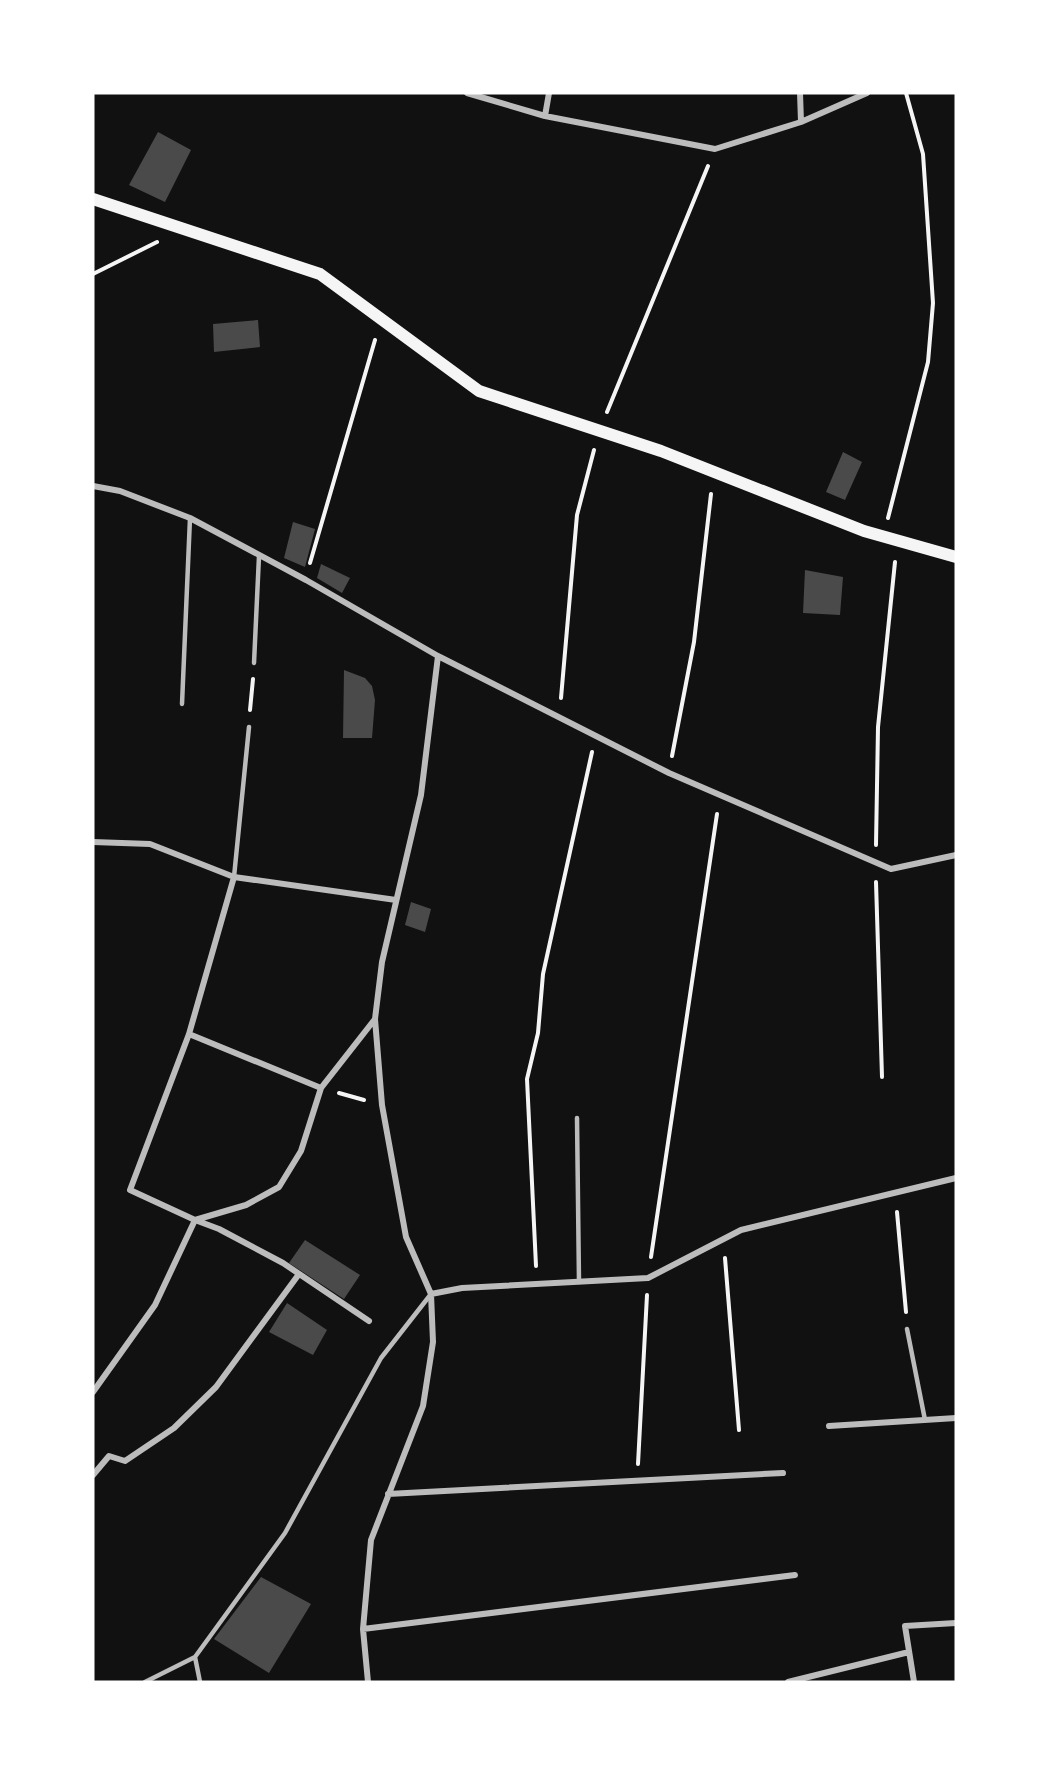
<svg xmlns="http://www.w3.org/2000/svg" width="1049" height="1775" font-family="Barlow,sans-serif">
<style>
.building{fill:#4a4a4a}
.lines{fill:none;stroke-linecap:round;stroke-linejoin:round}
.path{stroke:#f5f5f5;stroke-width:4}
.service{stroke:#bcbcbc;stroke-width:4.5}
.minor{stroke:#bcbcbc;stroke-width:6}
.secondary{stroke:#f5f5f5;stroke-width:12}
</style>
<rect width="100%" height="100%" fill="#111"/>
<path class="building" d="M158 132 191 150 165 202 129 185Z
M258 320 260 347 214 352 213 324Z
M843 452 862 462 845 500 826 492Z
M293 522 315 529 305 567 284 558Z
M321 564 350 578 342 593 317 578Z
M805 570 843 577 840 615 803 613Z
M344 670 365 678 372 686 375 700 372 738H343Z
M411 902 431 909 425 932 405 925Z
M305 1240 360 1275 344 1299 289 1263Z
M287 1303 327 1330 313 1355 269 1332Z
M261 1577 311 1604 269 1673 214 1639Z"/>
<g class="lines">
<path class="path" d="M93 274 157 242
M607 412 708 166
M888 518 928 362 933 303 923 154 906 93
M310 563 375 340
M561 698 577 515 594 450
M250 710 253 679
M672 756 694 642 711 494
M876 845 878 727 895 562
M876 882 882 1077
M339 1093 364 1100
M897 1212 906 1312
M651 1257 717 814
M725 1258 739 1430
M536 1266 527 1079 538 1033 543 974 592 752
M638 1464 647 1295"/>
<path class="service" d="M254 663 259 556
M182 704 190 518
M234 877 249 727
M577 1118 579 1282
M907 1329 925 1420
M195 1657 200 1682
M145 1682 195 1657 285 1533 381 1358 431 1294"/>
<path class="minor" d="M467 93 545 116 715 149 801 122 867 93
M800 93 801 122
M545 116 549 93
M93 486 120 491 190 518 306 580 438 656 669 773 891 869 956 855
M93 842 150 844 234 877 396 900
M234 877 189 1034 130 1190 195 1220 219 1229 283 1263 369 1321
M189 1034 321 1088
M431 1294 462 1288 648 1278 741 1230 956 1178
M93 1392 155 1305 195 1220 246 1205 279 1187 301 1151 321 1088 375 1019
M829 1426 956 1418
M93 1475 109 1456 125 1461 174 1428 216 1387 299 1274
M388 1494 783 1473
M363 1629 795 1575
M368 1682 363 1629 371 1540 423 1406 433 1342 431 1294 406 1237 382 1105 375 1019 382 962 421 795 438 656
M788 1682 909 1652
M914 1682 905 1626 956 1623"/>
<path class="secondary" d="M93 199 320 274 479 391 661 451 864 531 956 557"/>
</g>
<rect width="1049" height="1775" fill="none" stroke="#ffffff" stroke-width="189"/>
</svg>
